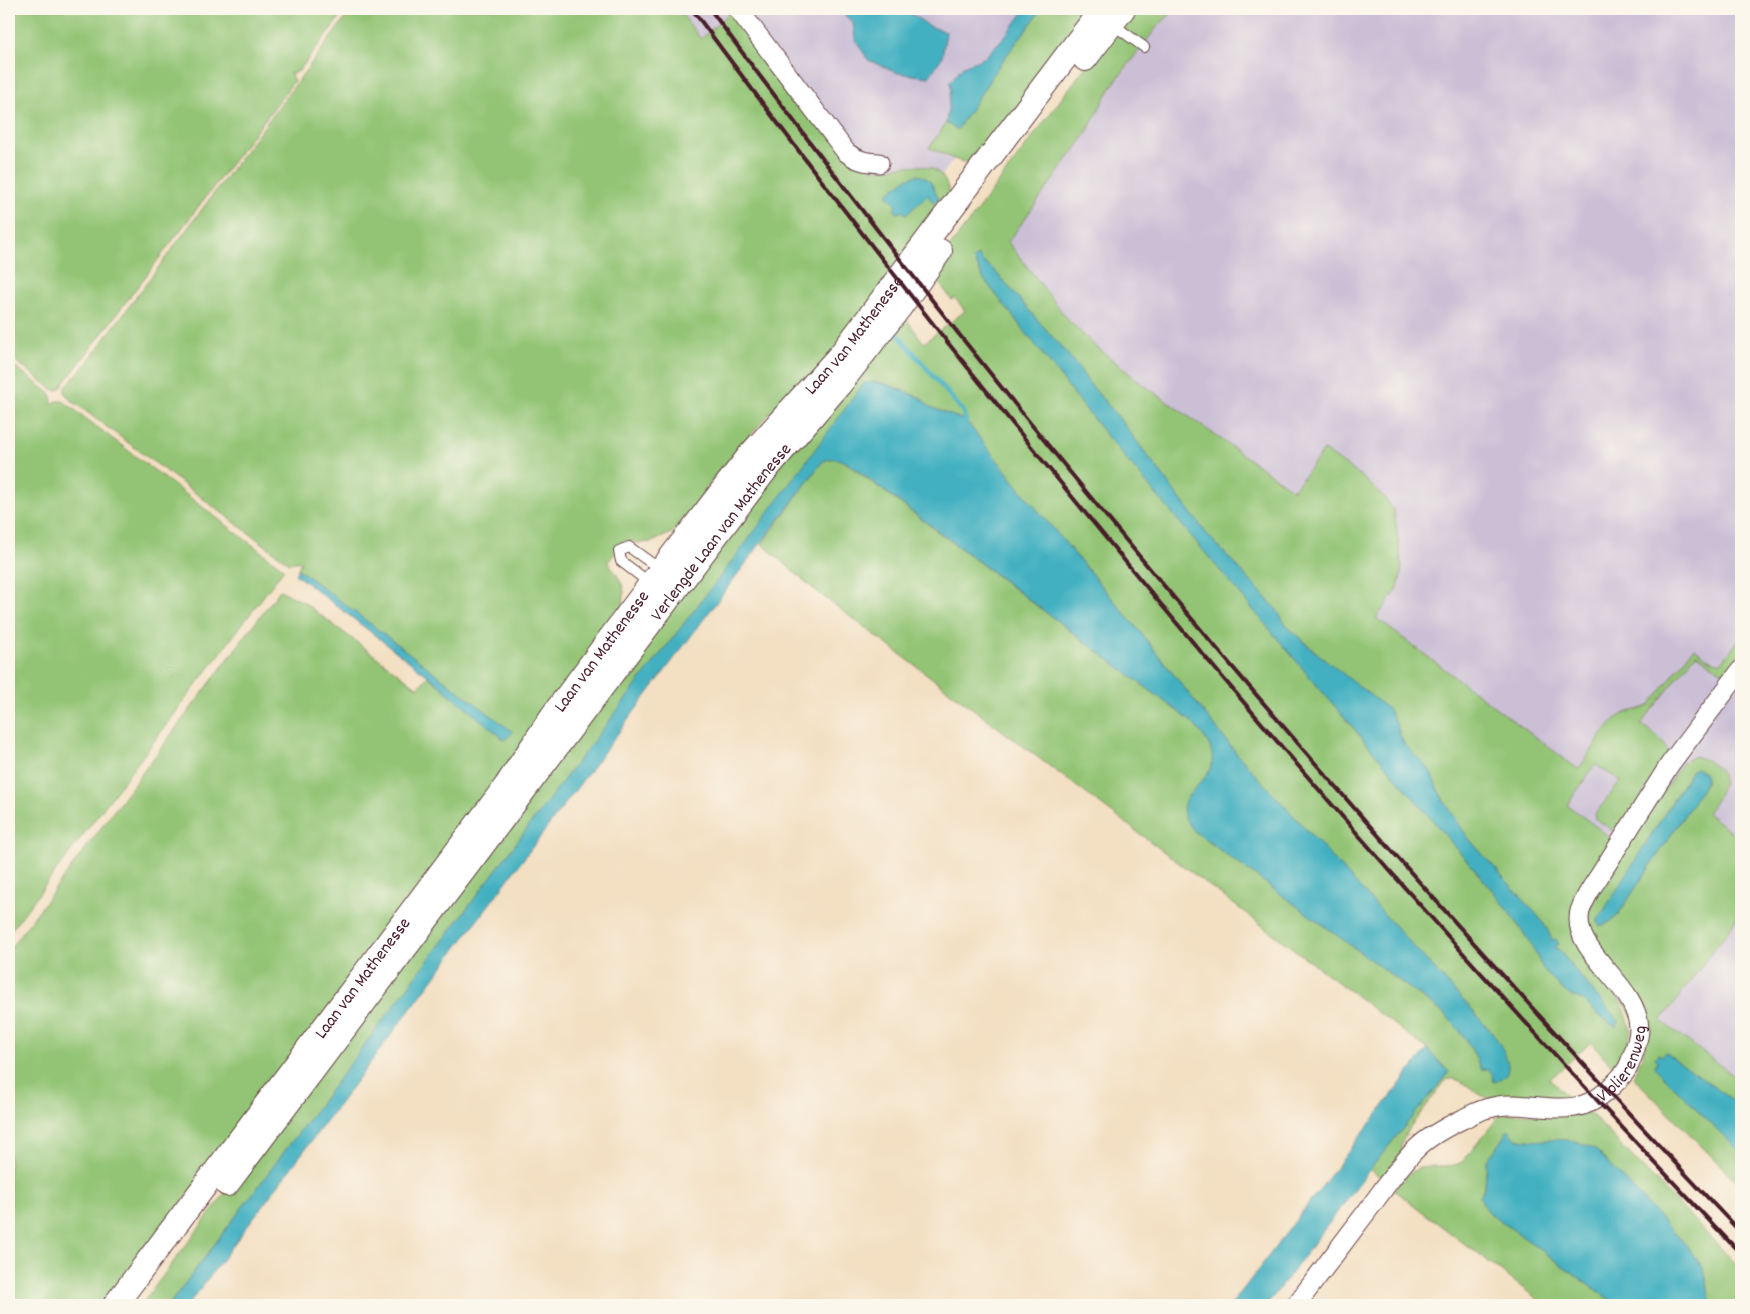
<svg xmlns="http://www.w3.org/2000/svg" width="1750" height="1314" font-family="Dekko,sans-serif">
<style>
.industrial{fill:#cbbfd5}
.green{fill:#93c474;stroke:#6e7250;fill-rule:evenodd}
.water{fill:#43b0c1;stroke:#466876}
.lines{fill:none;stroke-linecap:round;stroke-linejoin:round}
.stream{stroke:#43b0c1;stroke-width:5}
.service-casing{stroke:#633c42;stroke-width:12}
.minor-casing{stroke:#633c42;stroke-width:21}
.tertiary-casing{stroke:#633c42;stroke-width:26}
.service{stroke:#fff;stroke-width:10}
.minor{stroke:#fff;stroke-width:19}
.tertiary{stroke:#fff;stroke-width:24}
.rail{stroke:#4a1f2b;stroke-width:4}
.labels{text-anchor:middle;stroke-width:4;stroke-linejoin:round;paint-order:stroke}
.street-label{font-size:18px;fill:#4a1f2b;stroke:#fbf7ec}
</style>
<rect width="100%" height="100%" fill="#fbf7ec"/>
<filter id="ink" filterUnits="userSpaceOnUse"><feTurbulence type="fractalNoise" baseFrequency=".02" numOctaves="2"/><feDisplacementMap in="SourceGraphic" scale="10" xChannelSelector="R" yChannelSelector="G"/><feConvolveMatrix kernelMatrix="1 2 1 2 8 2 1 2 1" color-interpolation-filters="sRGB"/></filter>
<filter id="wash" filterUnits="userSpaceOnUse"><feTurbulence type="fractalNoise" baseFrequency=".0096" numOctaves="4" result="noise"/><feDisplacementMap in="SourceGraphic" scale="20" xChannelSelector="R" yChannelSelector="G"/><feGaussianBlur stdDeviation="1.12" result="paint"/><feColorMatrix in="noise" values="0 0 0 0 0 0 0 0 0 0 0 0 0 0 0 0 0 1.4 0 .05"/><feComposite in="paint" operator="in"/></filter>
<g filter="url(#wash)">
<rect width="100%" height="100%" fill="#f3dfc2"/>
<path class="industrial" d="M623 9H1069L841 307Z
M1156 9H1741V1107L1657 1044 987 237Z"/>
<path class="green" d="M9 9H346L299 71 295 73H290L294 81 59 390H54L48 386 9 356Z
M352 9H678L701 39 731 11 873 170C904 167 944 153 950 197L817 376 768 415 716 475 682 523 673 532 652 542 639 543 625 540 608 562C625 586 628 589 619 618L106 1305H9V950L280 590 303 602 418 688 428 676 505 740 512 732 298 569 301 561 289 563 71 400 65 393V387L86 364ZM934 187V192L939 199 928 195 907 214 901 211 898 214 897 206Z
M1042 9H1096L974 162C958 165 943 152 929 148L946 123 957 130 1000 64Z
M1129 9H1176L1157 27 1114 83 1103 101 1086 134 1008 242 1069 321 1094 345 1141 383 1293 490 1324 450 1361 476 1385 498 1394 511 1402 566 1400 581 1397 590 1376 618 1578 769C1590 755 1607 722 1623 714 1630 711 1640 710 1649 706L1694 648C1702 653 1712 664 1722 662L1741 637V658L1735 666 1725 673 1722 672 1696 654 1641 724C1652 733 1666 739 1668 755L1619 831 1612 830 1596 819 1595 814 1621 781 1599 767 1595 765 1567 805 1606 834 1611 841 1571 926 1574 940 1582 953 1621 1002 1627 1016 1631 1031 1623 1062 1615 1069 1591 1042 1550 1079 1571 1101C1549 1099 1527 1097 1505 1096 1499 1096 1492 1099 1486 1097 1473 1094 1461 1074 1446 1080L1407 1131 1401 1144V1153L1383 1179 1370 1169 1449 1072 1427 1049 816 591 762 544 822 462C831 457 836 458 845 462L1188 719C1201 732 1220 749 1211 770 1207 779 1196 788 1190 795L1194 831 1442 1012C1462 1030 1470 1044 1481 1069H1488L1492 1072V1032L1236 753 1136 627 1025 495 966 421 930 407 921 398 884 383 874 382C633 685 402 996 169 1305H141L758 486 901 312 924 343 965 311 955 298 952 300 931 272ZM984 263 993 269 1076 364 1089 383 1119 418 1206 533 1276 609 1286 625 1397 725 1400 735 1404 744 1429 769 1440 794 1468 838 1538 916 1547 929 1554 946 1560 951 1602 1003 1615 1016 1617 1021 1616 1027 1598 1015 1584 1001 1565 992 1543 969 1531 944 1517 923 1493 891 1309 676 1106 435 983 278 979 271V267Z
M9 362 51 394 52 404 57 401H63L284 569 9 933Z
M1694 756C1734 767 1726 787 1707 813L1741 839V913L1661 1021 1741 1081V1186L1633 1077 1643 1054 1646 1042C1634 1019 1586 939 1588 919 1588 909 1594 901 1598 893L1680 766 1686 760ZM1692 770 1707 780 1701 790 1617 916 1610 922 1600 926 1597 921 1601 915Z
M1590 1113 1741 1269V1305H1711L1704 1269 1685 1244 1597 1151 1515 1138 1511 1135H1505L1487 1161 1485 1185 1482 1191 1490 1213 1617 1305H1545L1394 1190C1401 1182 1409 1172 1419 1168 1433 1163 1447 1170 1462 1162L1501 1114H1579Z"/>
<path class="water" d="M838 9H905L929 26 946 32 942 57 929 77 898 73 868 60 855 39 853 23Z
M1026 9H1042L1000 64 957 130 946 123 951 88 950 82 963 66 984 58 1005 36Z
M917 175C934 178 932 188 939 199L933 203 928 195 907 214 901 211 898 214 894 209 897 206 887 194 906 179Z
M978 255 984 263 993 269 1076 364 1089 383 1119 418 1206 533 1276 609 1286 625 1308 646 1389 710 1397 725 1400 735 1404 744 1429 769 1440 794 1468 838 1538 916 1547 929 1552 940 1556 939 1559 944 1554 947 1560 951C1578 976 1600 998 1619 1022L1616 1027 1598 1015 1584 1001 1565 992 1543 969 1531 944 1517 923 1493 891 1309 676 1106 435 983 278C979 271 978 265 973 259Z
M874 382 883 383 921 398 930 407 966 421 1025 495 1136 627 1236 753 1492 1032C1501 1046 1522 1075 1494 1082 1492 1072 1491 1069 1481 1069 1470 1045 1462 1030 1442 1012L1194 831C1192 827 1187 823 1185 818 1171 783 1251 778 1188 719L846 462C836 458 831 457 822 462L188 1305H169L562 782 745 544 864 383Z
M298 569 513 732 505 740 428 676 295 574Z
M1697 768C1709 774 1707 780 1701 790L1617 916 1610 922 1600 926 1597 921 1601 915 1692 770Z
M1427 1049 1449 1072 1370 1169 1267 1305H1231Z
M1665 1052 1741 1106V1153L1654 1067 1658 1061 1655 1058 1658 1054 1662 1056Z
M1505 1131H1510L1511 1135C1526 1145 1549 1138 1567 1140 1578 1141 1587 1145 1597 1151L1685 1244 1704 1269 1711 1305H1617L1490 1213 1484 1206 1480 1197 1485 1185 1487 1161 1505 1135Z"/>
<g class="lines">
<path class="stream" d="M895 331 962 410 966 421"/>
</g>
</g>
<g filter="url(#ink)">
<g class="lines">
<g class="service-casing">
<path id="service" d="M1111 23 1144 47
M629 547 661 570 674 592 651 584 621 561 619 551Z"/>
</g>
<g class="minor-casing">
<g id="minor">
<path d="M738 9 846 152C858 161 865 162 879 163"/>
<path id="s1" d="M1296 1305C1321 1272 1346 1239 1371 1206 1385 1187 1399 1166 1416 1149 1429 1136 1446 1127 1463 1119 1477 1111 1493 1105 1510 1105 1548 1105 1578 1119 1609 1089 1615 1083 1623 1076 1627 1069 1630 1064 1632 1057 1634 1052 1636 1045 1639 1037 1639 1029 1638 983 1570 953 1580 911 1584 899 1591 888 1598 878L1670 764 1741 670"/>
</g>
</g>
<g class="tertiary-casing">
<g id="tertiary">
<path d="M1085 59 1123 9"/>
<path id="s2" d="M227 1184 764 472 839 385 900 307 940 251"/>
<path id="s3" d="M115 1305 506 786 553 715 661 570 749 456 841 354 1102 9"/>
</g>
</g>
<use href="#service" class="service"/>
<use href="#minor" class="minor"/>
<use href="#tertiary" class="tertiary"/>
<path class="rail" d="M692 9C1015 445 1367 861 1741 1254
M710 9C1027 439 1374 845 1741 1233"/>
</g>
</g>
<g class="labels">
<g class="street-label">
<text dy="6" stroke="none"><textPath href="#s3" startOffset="1220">Laan van Mathenesse</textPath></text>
<text dy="6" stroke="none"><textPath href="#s2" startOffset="818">Verlengde Laan van Mathenesse</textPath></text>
<text dy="6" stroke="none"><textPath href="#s3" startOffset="815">Laan van Mathenesse</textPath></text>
<text dy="6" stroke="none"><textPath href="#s3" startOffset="410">Laan van Mathenesse</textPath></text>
<text dy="6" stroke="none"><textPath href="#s1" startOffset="436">Violierenweg</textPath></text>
</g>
</g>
<rect width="1750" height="1314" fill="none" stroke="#fbf7ec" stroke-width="30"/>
</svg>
